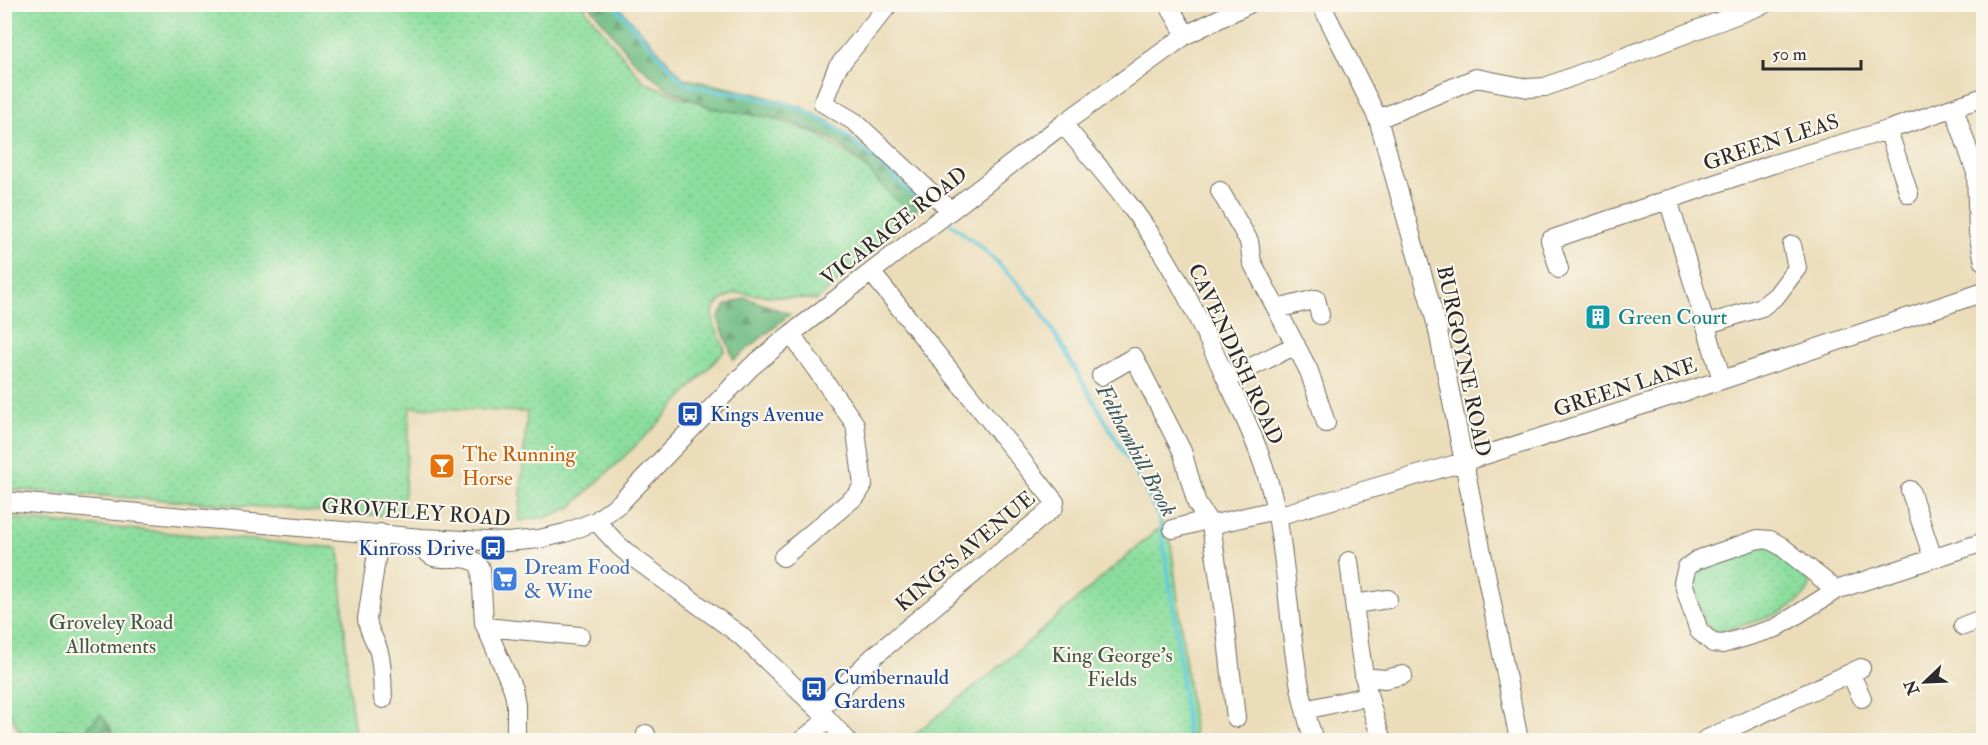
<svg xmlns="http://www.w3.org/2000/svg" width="1988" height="745" font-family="'IM FELL Double Pica',serif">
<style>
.green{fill:url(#green-dots);stroke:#5c8464;stroke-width:1.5}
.forest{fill:url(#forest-firs);stroke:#4e7458;stroke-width:1.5}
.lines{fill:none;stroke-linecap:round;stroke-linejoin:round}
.stream{stroke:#5ec8da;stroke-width:4}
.minor-casing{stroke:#6e695d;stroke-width:20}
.minor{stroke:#fff;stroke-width:18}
.labels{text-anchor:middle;stroke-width:4.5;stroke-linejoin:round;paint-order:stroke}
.street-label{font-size:21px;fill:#2b2b2b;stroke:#fbf7ec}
.culture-label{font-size:21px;fill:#0d838f;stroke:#fbf7ec;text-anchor:start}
.transit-label{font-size:21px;fill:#164399;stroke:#fbf7ec;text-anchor:start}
.food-label{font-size:21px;fill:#c56008;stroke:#fbf7ec;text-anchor:start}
.shop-label{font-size:21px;fill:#366cbe;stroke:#fbf7ec;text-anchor:start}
.park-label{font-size:21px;fill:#435848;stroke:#fbf7ec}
.water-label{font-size:22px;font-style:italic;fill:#3a5a60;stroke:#fbf7ec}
</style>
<defs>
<pattern id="green-dots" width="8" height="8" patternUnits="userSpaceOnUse" patternTransform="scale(1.5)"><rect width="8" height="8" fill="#8cde9e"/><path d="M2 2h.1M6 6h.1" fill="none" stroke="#79bf88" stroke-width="1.8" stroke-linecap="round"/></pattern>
<pattern id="forest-firs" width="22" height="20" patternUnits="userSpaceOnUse" patternTransform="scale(1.5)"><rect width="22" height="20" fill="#71bd85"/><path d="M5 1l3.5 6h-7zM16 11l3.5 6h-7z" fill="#5d9a6d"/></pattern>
</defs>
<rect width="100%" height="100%" fill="#fbf7ec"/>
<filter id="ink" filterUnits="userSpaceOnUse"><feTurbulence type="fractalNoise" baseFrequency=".0167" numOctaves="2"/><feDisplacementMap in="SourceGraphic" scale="12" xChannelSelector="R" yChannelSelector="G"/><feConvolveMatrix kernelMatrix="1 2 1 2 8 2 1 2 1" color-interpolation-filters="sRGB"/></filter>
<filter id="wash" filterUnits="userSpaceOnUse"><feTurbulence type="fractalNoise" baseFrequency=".008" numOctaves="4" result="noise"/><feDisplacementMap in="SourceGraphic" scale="24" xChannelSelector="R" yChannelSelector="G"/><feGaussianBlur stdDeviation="1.35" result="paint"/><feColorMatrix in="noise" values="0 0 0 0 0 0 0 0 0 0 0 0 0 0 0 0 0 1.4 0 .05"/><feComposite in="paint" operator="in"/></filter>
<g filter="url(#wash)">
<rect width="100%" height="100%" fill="#ebddba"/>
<path class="green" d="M5 5H588L584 8 643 81 681 98 739 106 817 134 859 162 917 212 817 300 736 293C700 307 714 322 725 350L654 428 571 507 547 517 519 521 527 412 410 407 403 517 5 489Z
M4 518 339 548 349 690 356 740H24L5 703Z
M1169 527 1195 740H907L992 673 1157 530Z
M1765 544 1807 578 1810 586C1800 613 1746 624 1720 632L1714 631 1704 623 1692 585 1694 570Z"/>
<path class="forest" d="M593 5H617L683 78 756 94 801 107 830 122 882 162 923 201 911 214 880 184 865 165 830 138 786 120 711 108 668 89 633 60 591 7Z
M746 298 790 314 734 360 718 318 726 305Z
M100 714 109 725 116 740H47L60 729 84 733Z"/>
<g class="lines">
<path class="stream" d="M613 4 684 83C701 90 719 91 737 94 755 97 774 101 791 106 840 121 884 169 922 203
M950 223 982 248 1015 280 1040 309 1144 487 1160 520 1176 626 1188 740"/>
</g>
</g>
<g filter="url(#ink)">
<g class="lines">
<g class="minor-casing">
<path id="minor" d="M889 4 837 68 823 103 855 122 950 210
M1168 4 1186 35
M1321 4 1378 119 1437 326 1519 740
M1954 108 1976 173 1978 233 1984 262
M1378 119 1476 78 1528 88 1545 87 1765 4
M1063 124C1096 164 1131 203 1158 246 1184 287 1205 332 1225 376 1247 421 1268 467 1277 516 1291 590 1289 669 1314 740
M1888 130 1909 194
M1220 191 1249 241 1252 262 1309 371 1326 423
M1668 199 1722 380
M1559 269 1550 240 1773 164 1888 130 1984 97
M1277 309 1316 299 1320 315
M1705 325 1762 307 1777 295 1797 268 1792 245
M1101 376 1134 357 1182 451 1197 504 1211 525 1224 613 1236 718
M1227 379 1296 345
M1910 490 1933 558
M4 501 422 538 507 542 539 539 565 533 596 521 620 503 751 367 791 334 1063 124 1186 35 1249 4
M1277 516 1463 462 1722 380 1984 292
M596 521 619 546 631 556 740 635 819 710 847 740
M1211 525 1275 510
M1173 529 1206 520
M380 533 367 619C368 630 373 636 377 646 383 662 382 682 383 699
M422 538 425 551C428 553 431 556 434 557 449 561 473 552 481 569L484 623 513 689 516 704V740
M783 557 857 495 863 485 855 424 791 334
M1349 561C1357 621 1360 683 1382 740
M1836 590 1781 546 1770 540 1758 539 1697 560 1687 567 1683 582 1699 631 1713 643 1723 644 1776 628 1836 590 1984 542
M1354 604 1388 599
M1963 626 1984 618
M486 627 580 636
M1850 673 1862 698
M1364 677 1385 679 1403 675
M819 710 873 657 1054 507 1055 502 871 272
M1305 710 1367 696
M646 734 647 740
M802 740 828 719
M1705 740 1861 668"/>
</g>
<use href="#minor" class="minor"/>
</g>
</g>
<defs>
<g id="building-square" transform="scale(1.35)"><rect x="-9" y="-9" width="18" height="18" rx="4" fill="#0f9aa8" stroke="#fbf7ec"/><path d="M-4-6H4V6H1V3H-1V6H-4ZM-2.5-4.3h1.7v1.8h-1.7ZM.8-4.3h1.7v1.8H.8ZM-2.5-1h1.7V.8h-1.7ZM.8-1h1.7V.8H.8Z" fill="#fff"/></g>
<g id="bus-square" transform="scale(1.35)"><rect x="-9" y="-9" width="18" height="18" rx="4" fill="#1a4fb4" stroke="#fbf7ec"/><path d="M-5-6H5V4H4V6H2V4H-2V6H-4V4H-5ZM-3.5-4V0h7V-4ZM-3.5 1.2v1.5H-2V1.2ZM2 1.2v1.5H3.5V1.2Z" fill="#fff"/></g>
<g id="bar-square" transform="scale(1.35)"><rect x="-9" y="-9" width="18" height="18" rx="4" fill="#e8710a" stroke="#fbf7ec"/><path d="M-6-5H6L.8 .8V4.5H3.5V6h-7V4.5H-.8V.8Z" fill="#fff"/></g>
<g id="supermarket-square" transform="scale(1.35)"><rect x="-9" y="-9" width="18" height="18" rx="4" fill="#3f7fe0" stroke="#fbf7ec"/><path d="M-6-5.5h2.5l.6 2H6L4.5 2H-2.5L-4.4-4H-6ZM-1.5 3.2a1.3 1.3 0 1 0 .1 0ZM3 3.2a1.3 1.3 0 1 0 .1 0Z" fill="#fff"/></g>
</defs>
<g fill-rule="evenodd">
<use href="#building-square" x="1598" y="317"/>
<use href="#bus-square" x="690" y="414"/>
<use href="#bar-square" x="442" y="466"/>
<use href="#bus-square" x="493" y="548"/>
<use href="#supermarket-square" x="505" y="579"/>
<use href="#bus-square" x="814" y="689"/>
</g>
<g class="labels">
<g class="street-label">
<text transform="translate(1771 142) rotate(-18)" y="7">GREEN LEAS</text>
<text transform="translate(894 226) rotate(-38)" y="7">VICARAGE ROAD</text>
<text transform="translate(1236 354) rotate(65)" y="7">CAVENDISH ROAD</text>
<text transform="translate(1464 361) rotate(78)" y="7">BURGOYNE ROAD</text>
<text transform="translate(1625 387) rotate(-18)" y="7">GREEN LANE</text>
<text transform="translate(416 512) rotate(4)" y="7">GROVELEY ROAD</text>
<text transform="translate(965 551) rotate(-40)" y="7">KING'S AVENUE</text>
</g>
<g class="culture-label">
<text x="1618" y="324">Green Court</text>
</g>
<g class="transit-label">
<text x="710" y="421">Kings Avenue</text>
<text x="474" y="555" text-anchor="end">Kinross Drive</text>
<text x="834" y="684">Cumbernauld<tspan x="834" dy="24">Gardens</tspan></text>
</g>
<g class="food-label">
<text x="462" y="461">The Running<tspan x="462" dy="24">Horse</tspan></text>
</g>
<g class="shop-label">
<text x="524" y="574">Dream Food<tspan x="524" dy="24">&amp; Wine</tspan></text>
</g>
<g class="park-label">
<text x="111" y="629">Groveley Road<tspan x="111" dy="24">Allotments</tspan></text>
<text x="1112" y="662">King George’s<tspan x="1112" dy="24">Fields</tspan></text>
</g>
<g class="water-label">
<text transform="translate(1137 450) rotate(62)" y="8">Felthamhill Brook</text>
</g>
</g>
<rect width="1988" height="745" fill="none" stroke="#fbf7ec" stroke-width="24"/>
<g transform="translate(1925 682) rotate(247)" stroke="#fbf7ec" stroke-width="4.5" paint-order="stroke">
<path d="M0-4.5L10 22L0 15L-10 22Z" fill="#2b2b2b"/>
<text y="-9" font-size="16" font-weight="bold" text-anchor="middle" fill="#2b2b2b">N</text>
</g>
<path d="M1763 60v9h98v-9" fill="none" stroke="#2b2b2b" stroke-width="3"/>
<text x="1772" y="60" font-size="18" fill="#2b2b2b" stroke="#fbf7ec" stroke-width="4.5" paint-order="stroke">50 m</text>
</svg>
